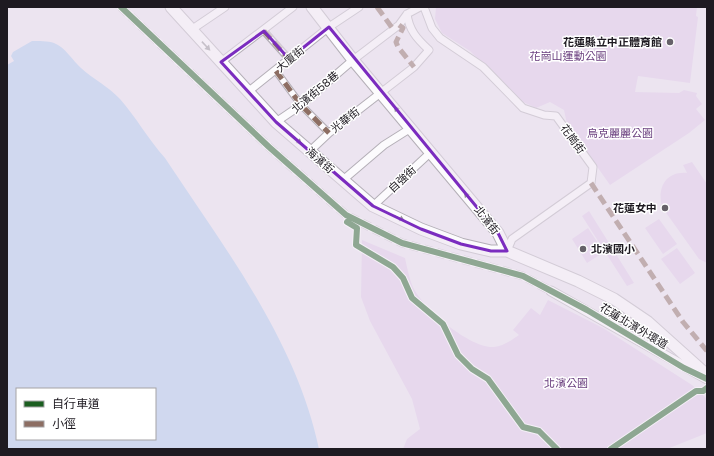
<svg xmlns="http://www.w3.org/2000/svg" width="714" height="456" font-family="Poppins,'Noto Sans TC',sans-serif">
<style>
.green{fill:#dfcbe9}
.water{fill:#adcbed;fill-rule:evenodd}
.lines{fill:none;stroke-linecap:round;stroke-linejoin:round}
.tertiary-tunnel{stroke:#c3bcc7;stroke-width:9;stroke-dasharray:9 4.5;stroke-linecap:butt}
.pedestrian-casing{stroke:#b4afb7;stroke-width:8}
.minor-casing{stroke:#b4afb7;stroke-width:9}
.tertiary-casing{stroke:#b4afb7;stroke-width:11}
.secondary-casing{stroke:#b4afb7;stroke-width:13}
.pedestrian{stroke:#fcfbfd;stroke-width:5.5}
.minor{stroke:#fcfbfd;stroke-width:7}
.tertiary{stroke:#fcfbfd;stroke-width:9}
.secondary{stroke:#fcfbfd;stroke-width:11}
.quiet{stroke:#8d6e63;stroke-width:5;stroke-dasharray:10 5;stroke-linecap:butt}
.cycleway-casing{stroke:#fff;stroke-width:8}
.cycleway{stroke:#1b5e20;stroke-width:6}
.oneway{fill:#98969a}
.marked{fill:none;stroke:#7b2cbf;stroke-width:3;stroke-linejoin:round}
.poi-dot{fill:#666169;stroke:#fff;stroke-width:1.5}
.labels{text-anchor:middle;stroke-width:3;stroke-linejoin:round;paint-order:stroke}
.poi-label{font-size:11px;font-weight:bold;fill:#1e1a21;stroke:#fff;text-anchor:end}
.park-label{font-size:11px;fill:#693e7e;stroke:#fff}
.street-label{font-size:11px;fill:#1e1a21;stroke:#fff}
</style>
<rect width="100%" height="100%" fill="#ece4f0"/>
<path class="green" d="M436 7H697L696 16 698 17 690 83 638 76 635 92 679 93 684 90 697 93 696 96 702 104 696 109 705 120 689 133 610 185 567 124 564 110 550 102 536 108 519 100 470 51 442 33 435 19Z
M692 162 707 184V263L699 259 662 207C657 189 665 171 687 173L683 165Z
M589 211 634 283 627 286 582 216Z
M659 219 677 244 663 254 645 228Z
M588 228 604 252 587 263 572 239Z
M362 240 405 258C407 267 409 277 412 285 420 306 470 349 494 347 503 346 512 340 519 335L513 330 531 308 540 315 548 300 603 328 692 385 707 399V433L667 449H403L407 439 420 429 412 399 370 321 361 297Z
M677 248 695 273 680 284 661 259Z"/>
<path class="water" d="M32 41C39 41 48 41 54 43 65 47 73 61 81 68 93 79 108 86 120 99 136 117 148 139 165 158 225 249 296 340 319 449H7V65L14 61 11 56 13 52ZM17 389H155V439H17Z"/>
<g class="lines">
<path class="tertiary-tunnel" d="M121 7 269 147 346 215 402 243 523 276 551 291"/>
<g class="pedestrian-casing">
<path id="pedestrian" d="M264 31 289 59
M276 71 301 105 329 133"/>
</g>
<g class="minor-casing">
<path id="minor" d="M424 7 432 28 440 38 483 67 523 108 544 115 556 116 593 167 591 183 512 239 507 251
M191 30 225 7
M221 62 293 7
M249 91 329 27 359 7
M276 122 301 105 353 60 399 25 407 14 420 7
M310 151 329 133 414 67 429 50C417 39 409 30 407 14
M343 180 384 145 411 128
M373 206 431 152"/>
</g>
<g class="tertiary-casing">
<path id="tertiary" d="M551 291 707 379"/>
</g>
<g class="secondary-casing">
<path id="secondary" d="M171 7 276 122 373 206 421 229 461 244 491 251H507
M312 7 353 60 498 233 507 251 578 281 614 299 648 322 707 375"/>
</g>
<use href="#pedestrian" class="pedestrian"/>
<use href="#minor" class="minor"/>
<use href="#tertiary" class="tertiary"/>
<use href="#secondary" class="secondary"/>
<path class="quiet" d="M377 7 393 29
M399 25 403 28 396 42 398 47 414 67
M264 31 289 59
M276 71 301 105 329 133
M591 183 683 322 707 351"/>
<g class="cycleway-casing">
<path id="cycleway" d="M121 7 269 147 346 215 402 243 523 276 587 310 684 368 707 379
M347 222 357 228 356 245 393 267 403 278 412 298 443 324 458 355 472 369 488 379 523 427 539 431 557 449
M611 449 696 391H703L707 388"/>
</g>
<use href="#cycleway" class="cycleway"/>
</g>
<defs><path id="oneway-solid" d="M-6-.8H1V-3.2L6.5 0L1 3.2V.8H-6Z"/></defs>
<g class="oneway">
<use href="#oneway-solid" transform="translate(206 46) rotate(47)"/>
<use href="#oneway-solid" transform="translate(398 111) rotate(-129)"/>
<use href="#oneway-solid" transform="translate(297 140) rotate(41)"/>
<use href="#oneway-solid" transform="translate(468 197) rotate(-130)"/>
<use href="#oneway-solid" transform="translate(399 218) rotate(26)"/>
</g>
<path d="M0 0H714V456H0ZM329 27 498 233 507 251H491L461 244 421 229 373 206 276 122 221 62 264 31 289 59Z" fill="#ece4f0" fill-opacity=".55" fill-rule="evenodd"/>
<path class="marked" d="M329 27 498 233 507 251H491L461 244 421 229 373 206 276 122 221 62 264 31 289 59Z"/>
<g class="poi-dot">
<circle cx="670" cy="42" r="4"/>
<circle cx="665" cy="208" r="4"/>
<circle cx="583" cy="249" r="4"/>
</g>
<g class="labels">
<g class="poi-label">
<text x="662" y="46">花蓮縣立中正體育館</text>
<text x="657" y="212">花蓮女中</text>
<text x="591" y="253" text-anchor="start">北濱國小</text>
</g>
<g class="park-label">
<text x="568" y="60">花崗山運動公園</text>
<text x="620" y="137">烏克麗麗公園</text>
<text x="566" y="387">北濱公園</text>
</g>
<g class="street-label">
<text transform="translate(290 59) rotate(-40)" y="4">大廈街</text>
<text transform="translate(315 92) rotate(-40)" y="4">北濱街58巷</text>
<text transform="translate(345 120) rotate(-38)" y="4">光華街</text>
<text transform="translate(573 139) rotate(54)" y="4">花崗街</text>
<text transform="translate(320 160) rotate(41)" y="4">海濱街</text>
<text transform="translate(402 179) rotate(-43)" y="4">自強街</text>
<text transform="translate(487 220) rotate(52)" y="4">北濱街</text>
<text transform="translate(634 326) rotate(31)" y="4">花蓮北濱外環道</text>
</g>
</g>
<rect width="714" height="456" fill="none" stroke="#1e1a21" stroke-width="16"/>
<rect x="16" y="388" width="140" height="52" fill="#ffffff" stroke="#a5a3a6"/>
<rect x="24" y="401" width="20" height="6" fill="#1b5e20" stroke="#a5a3a6"/>
<text x="52" y="408" font-size="12" fill="#1e1a21">自行車道</text>
<rect x="24" y="421" width="20" height="6" fill="#8d6e63" stroke="#a5a3a6"/>
<text x="52" y="428" font-size="12" fill="#1e1a21">小徑</text>
</svg>
